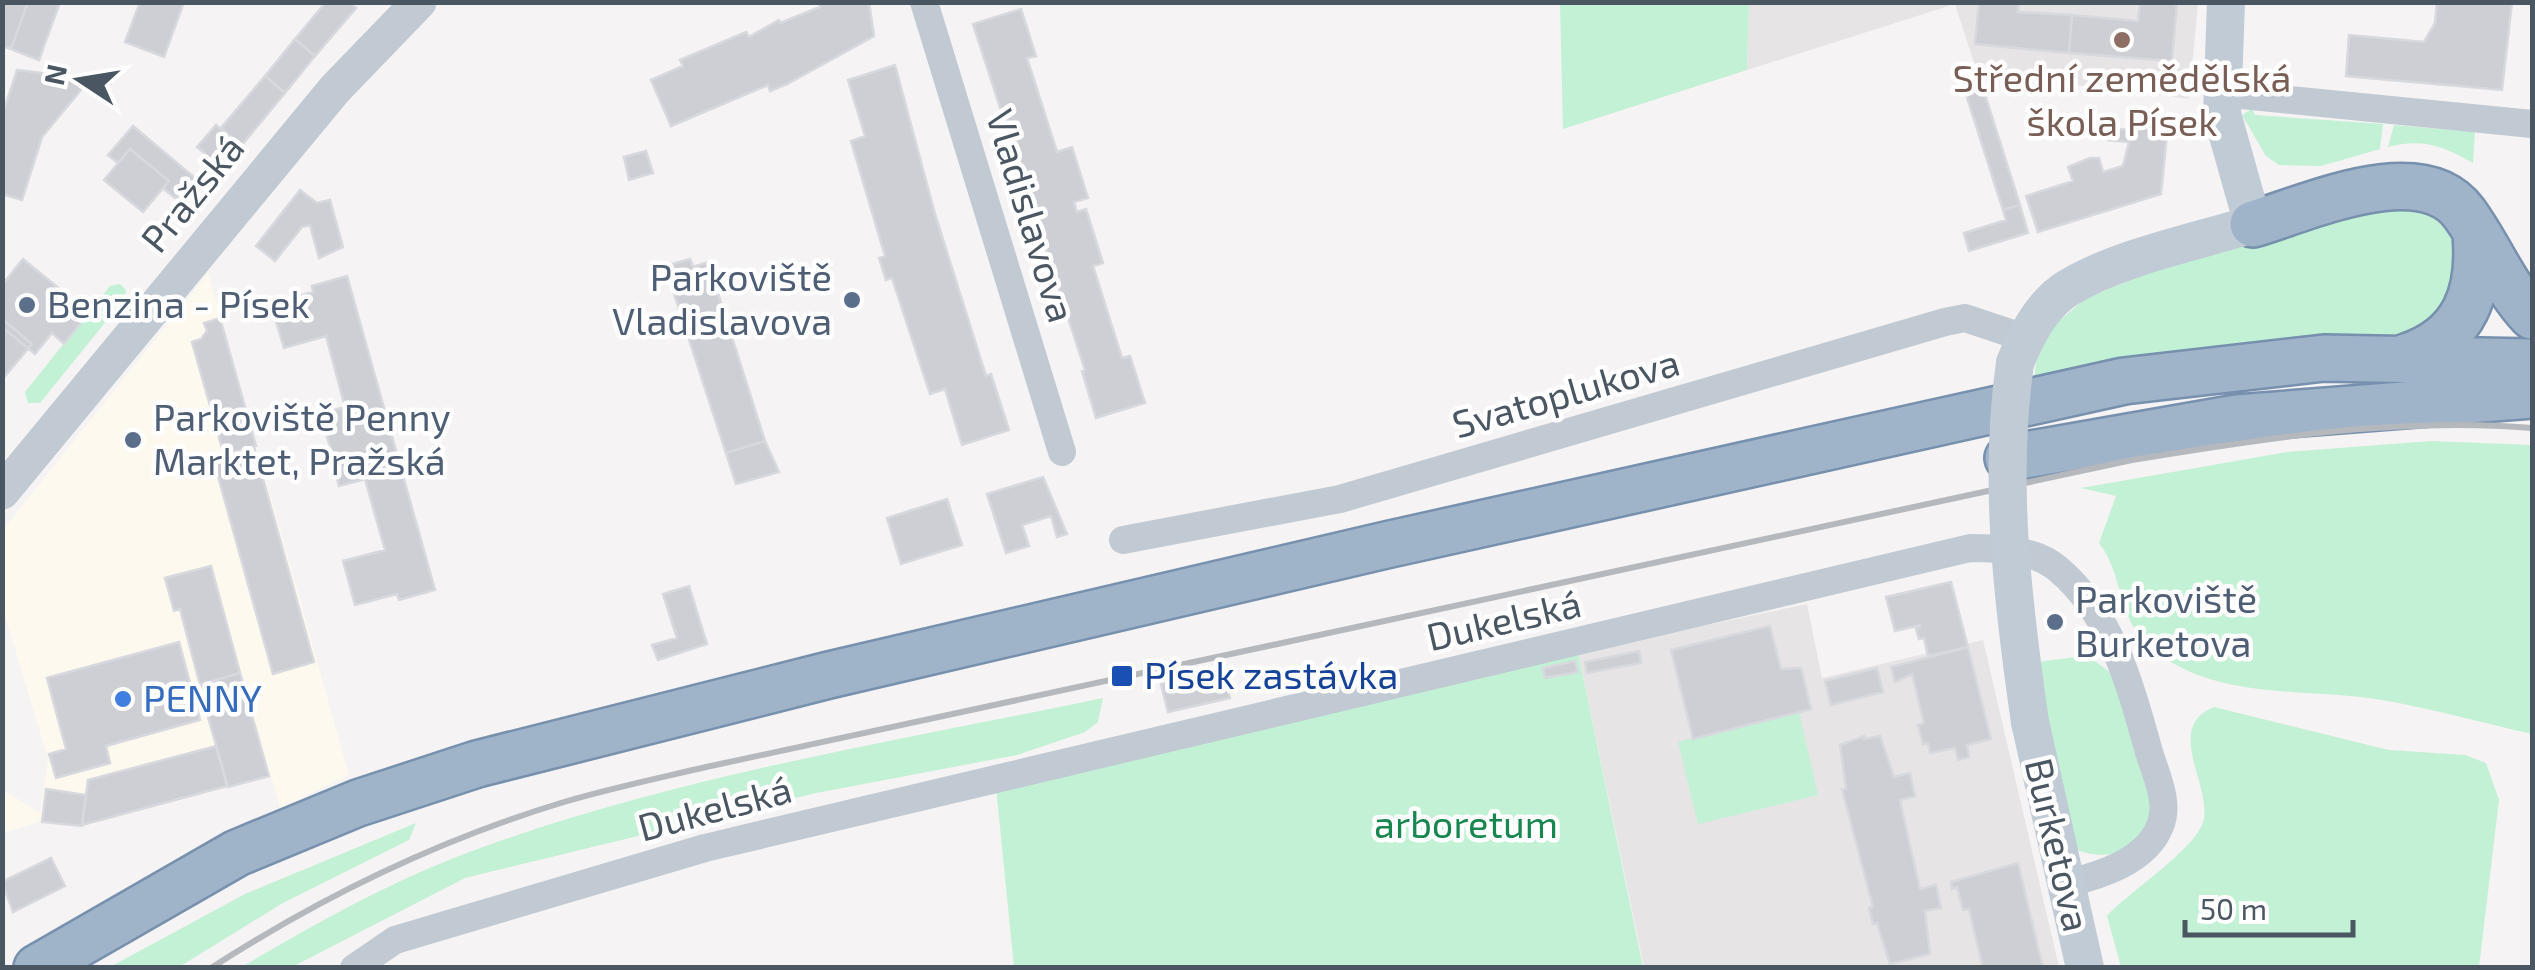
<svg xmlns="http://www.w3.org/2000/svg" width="2535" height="970" font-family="'Exo 2',sans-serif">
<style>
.commercial{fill:#fdf9ef}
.education{fill:#e6e4e5}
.green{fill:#c3f1d5}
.building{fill:#cdcfd5;stroke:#d7d9de;stroke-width:2.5}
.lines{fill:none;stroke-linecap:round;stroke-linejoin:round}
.trunk-casing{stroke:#7690ad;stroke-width:50}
.minor{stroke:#c1cad2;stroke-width:28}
.tertiary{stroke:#c1cad2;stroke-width:35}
.secondary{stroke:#c1cbd6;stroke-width:38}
.trunk{stroke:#9fb4c9;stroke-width:45}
.rail{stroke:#b5b8bd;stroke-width:6}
.secondary-bridge{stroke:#c1cbd6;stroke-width:38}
.education-dot{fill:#8d6e63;stroke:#fff;stroke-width:4}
.service-dot{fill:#5c6f8a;stroke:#fff;stroke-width:4}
.transit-dot{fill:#1a4fb4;stroke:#fff;stroke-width:4}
.shop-dot{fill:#3f7fe0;stroke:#fff;stroke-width:4}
.labels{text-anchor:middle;stroke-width:9;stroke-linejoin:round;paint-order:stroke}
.education-label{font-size:38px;fill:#785e54;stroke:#fff}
.street-label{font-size:38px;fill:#4a5661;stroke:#fff}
.service-label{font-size:38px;fill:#4e5e75;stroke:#fff;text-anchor:start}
.transit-label{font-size:38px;fill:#164399;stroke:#fff;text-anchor:start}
.shop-label{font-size:38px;fill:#366cbe;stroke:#fff;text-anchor:start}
.park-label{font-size:38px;fill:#17864f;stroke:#fff}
</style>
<rect width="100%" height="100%" fill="#f5f3f3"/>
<path class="commercial" d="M208 273 349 775 280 808 271 776 82 827 40 822 3 833 2 789 40 813 48 759 3 609V530Z"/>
<path class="education" d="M1749 3H2198L2189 99 2102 87 1980 81 1955 4 1747 70Z
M1807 604 1822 678 1983 640 2059 967H1644L1578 652Z"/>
<path class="green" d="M1560 3H1749L1747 70 1563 129Z
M2252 109 2255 115 2383 124 2380 149 2321 166 2279 165 2266 156 2242 115Z
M2394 125 2475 132 2473 163C2444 146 2421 138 2388 147Z
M2393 200C2462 226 2464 223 2459 298L2404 343 2034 383 2036 362 2051 328 2085 299 2137 277Z
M120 284 126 290 125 298 40 403H28L25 392 110 286Z
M2431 441 2532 445V734C2483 723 2433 709 2382 700 2304 687 2211 702 2148 645 2117 617 2123 573 2099 543L2116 496 2081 488 2287 452Z
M1578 652 1643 967H1014L996 787Z
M2098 654 2093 659C2098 664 2107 669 2111 674 2121 689 2154 790 2154 808 2152 849 2103 866 2072 847L2038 662Z
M1103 698 1098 722 1085 732 1017 755 816 793 465 878 292 967H242C324 918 408 872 500 841 694 773 902 740 1103 698Z
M2214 707 2389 750 2465 755 2486 763 2499 800 2479 967H2121L2107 916C2127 893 2201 846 2204 818 2209 781 2165 727 2214 707Z
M1799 712 1818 795 1698 824 1678 742Z
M416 823 409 840 283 903 179 967H110L245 894Z"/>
<path class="building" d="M28 2H60L39 60 11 49Z
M28 2 11 49 2 46V3Z
M140 2H184L164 57 125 42Z
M326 2H350L356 8 315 56 295 39Z
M818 2H869L874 36 787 84 770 91 768 85 671 126 651 80 683 66 680 60 746 32 749 37 779 20 780 23 820 7Z
M1979 2H2019L2018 12 2072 15 2069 53 1975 44Z
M2140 2H2177L2172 61 2069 53 2072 15 2138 21Z
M2437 2H2512L2502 90 2346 76 2349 35 2424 42 2435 23Z
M1021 9 1036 56 1027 58 1057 152 1072 147 1088 198 1074 202 1077 212 1086 209 1103 263 1093 266 1122 358 1130 356 1145 403 1096 418 1082 371 1085 370 973 24Z
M295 39 315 56 285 93 265 76Z
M895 65 935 214 986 376 991 374 1009 430 962 445 945 389 930 394 892 278 886 280 879 258 885 256 851 141 865 136 848 80Z
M17 70 90 79 42 137 22 200 2 194V116Z
M265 76 285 93 241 146 221 128Z
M1980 79 2020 205 2003 210 1963 85Z
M2131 120 2168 123 2161 194 2038 232 2026 196 2073 181 2068 167 2090 158H2099L2103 172 2123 166 2129 142 2108 140 2109 128 2130 130Z
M216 125 241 146 223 168 197 147Z
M133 126 196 179 182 196 175 198 163 188 169 181 130 149 118 163 108 155Z
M130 149 169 181 143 212 104 180Z
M646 151 653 173 629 180 624 157Z
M300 190 317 203 330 200 343 247 319 258 310 225 302 227 275 261 256 246Z
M2020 205 2028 233 1969 251 1964 233 2006 220 2003 210Z
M23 259 89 313 64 344 52 333 35 354 2 327V285Z
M690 259 693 267 708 262 765 441 726 453 668 275 669 265Z
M347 276 435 590 399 600 397 594 355 605 343 561 385 550 365 479 339 486 331 457H334L319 414 345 407 326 336 284 348 271 304 313 292 312 286Z
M220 318 256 446 224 455 192 342 201 339 207 331 204 323Z
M2 319 32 344 5 376 2 374Z
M765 441 779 472 736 484 726 453Z
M254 446 314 662 273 674 213 458Z
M1043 477 1067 534 1057 537 1051 516 1022 525 1029 546 1006 553 987 494Z
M947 499 962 545 901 564 887 518Z
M211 566 240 673 200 685 180 609 174 611 165 578Z
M1951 582 1968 647 1928 656 1924 638 1919 639 1916 629 1921 625 1895 631 1886 597Z
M689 586 707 644 658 660 652 645 677 638 663 594Z
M1770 626 1781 669 1801 668 1811 709 1693 739 1671 650Z
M179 642 200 720 106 746 110 763 56 778 49 754 66 749 47 678Z
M1968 647 1991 739 1967 745 1969 757 1958 760 1955 748 1930 753 1928 743 1923 744 1918 725 1924 723 1912 674 1895 682 1891 667Z
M1639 651 1641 663 1587 673 1585 662Z
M1575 661 1578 672 1545 678 1543 668Z
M1877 668 1883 692 1831 705 1825 681Z
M1223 671 1230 698 1168 712 1161 684Z
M240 673 269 776 228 787 199 685Z
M1864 736V739L1880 736 1894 777 1910 773 1915 796 1900 800 1908 837 1920 889 1936 885 1941 908 1925 911 1930 954 1890 964 1877 923 1873 924 1869 908 1873 907 1842 789 1846 788 1840 745Z
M216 746 227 786 82 825 88 780Z
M46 789 86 795 82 826 42 822Z
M51 858 65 886 13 912 2 882Z
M2018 863 2043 968H1983L1969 909 1963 910 1957 887 1952 889 1951 882Z"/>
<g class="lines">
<g class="trunk-casing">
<path id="trunk" d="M2253 224C2308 208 2421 155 2464 213 2489 247 2503 285 2532 316
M2406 357C2466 338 2481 291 2476 234
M2008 458 2237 418 2532 395
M37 968 237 853 358 803 477 764 829 675 1386 545 2124 381 2324 358 2532 362"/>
</g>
<path class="minor" d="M924 2 1062 452
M2221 93 2532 124
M1123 540 1340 499 1945 322 1965 318 2025 338
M354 968 395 940 705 848 1970 548C1999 548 2034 549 2058 569 2112 614 2131 688 2149 752 2156 775 2170 803 2160 826 2146 862 2098 876 2065 884"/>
<path class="tertiary" d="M2 492 335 89 419 2"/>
<path class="secondary" d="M2015 363C2026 335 2042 304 2068 288 2119 257 2196 242 2253 224L2222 114 2226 2
M2030 722 2085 968"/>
<use href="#trunk" class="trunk"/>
<path class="rail" d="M211 968C321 897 438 840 564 802 611 788 659 778 706 767L2132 460C2266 438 2397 417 2532 428"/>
<path class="secondary-bridge" d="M2015 363C1998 481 2013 604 2030 722"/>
</g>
<circle class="education-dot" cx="2122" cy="40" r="10"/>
<g class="service-dot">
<circle cx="852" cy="300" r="10"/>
<circle cx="27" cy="305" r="10"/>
<circle cx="133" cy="440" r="10"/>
<circle cx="2055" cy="622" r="10"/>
</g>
<rect class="transit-dot" x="1110" y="664" width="24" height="24" rx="5"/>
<circle class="shop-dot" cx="123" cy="699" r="10"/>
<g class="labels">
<g class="education-label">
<text x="2122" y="92">Střední zemědělská<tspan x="2122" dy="44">škola Písek</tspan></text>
</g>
<g class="street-label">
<text transform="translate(193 194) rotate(-51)" y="13">Pražská</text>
<text transform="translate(1030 216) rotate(73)" y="13">Vladislavova</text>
<text transform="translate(1566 394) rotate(-16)" y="13">Svatoplukova</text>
<text transform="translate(1504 621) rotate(-13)" y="13">Dukelská</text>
<text transform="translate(715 809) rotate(-15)" y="13">Dukelská</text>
<text transform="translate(2057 845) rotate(77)" y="13">Burketova</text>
</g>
<g class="service-label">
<text x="832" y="291" text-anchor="end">Parkoviště<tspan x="832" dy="44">Vladislavova</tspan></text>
<text x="47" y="318">Benzina - Písek</text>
<text x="153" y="431">Parkoviště Penny<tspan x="153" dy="44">Marktet, Pražská</tspan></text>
<text x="2075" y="613">Parkoviště<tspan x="2075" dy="44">Burketova</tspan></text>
</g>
<g class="transit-label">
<text x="1144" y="689">Písek zastávka</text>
</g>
<g class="shop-label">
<text x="143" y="712">PENNY</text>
</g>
<g class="park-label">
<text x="1466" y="838">arboretum</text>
</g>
</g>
<rect width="2535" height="970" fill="none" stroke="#4a5661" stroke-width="10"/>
<g transform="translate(80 80) rotate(282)" stroke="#ffffff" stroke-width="8" paint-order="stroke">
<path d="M0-8L18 38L0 25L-18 38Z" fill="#4a5661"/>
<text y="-15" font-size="28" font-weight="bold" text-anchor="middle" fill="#4a5661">N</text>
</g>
<path d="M2185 920v15h168v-15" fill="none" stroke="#4a5661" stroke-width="5"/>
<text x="2200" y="920" font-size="30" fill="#4a5661" stroke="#ffffff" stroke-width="8" paint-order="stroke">50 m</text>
</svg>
